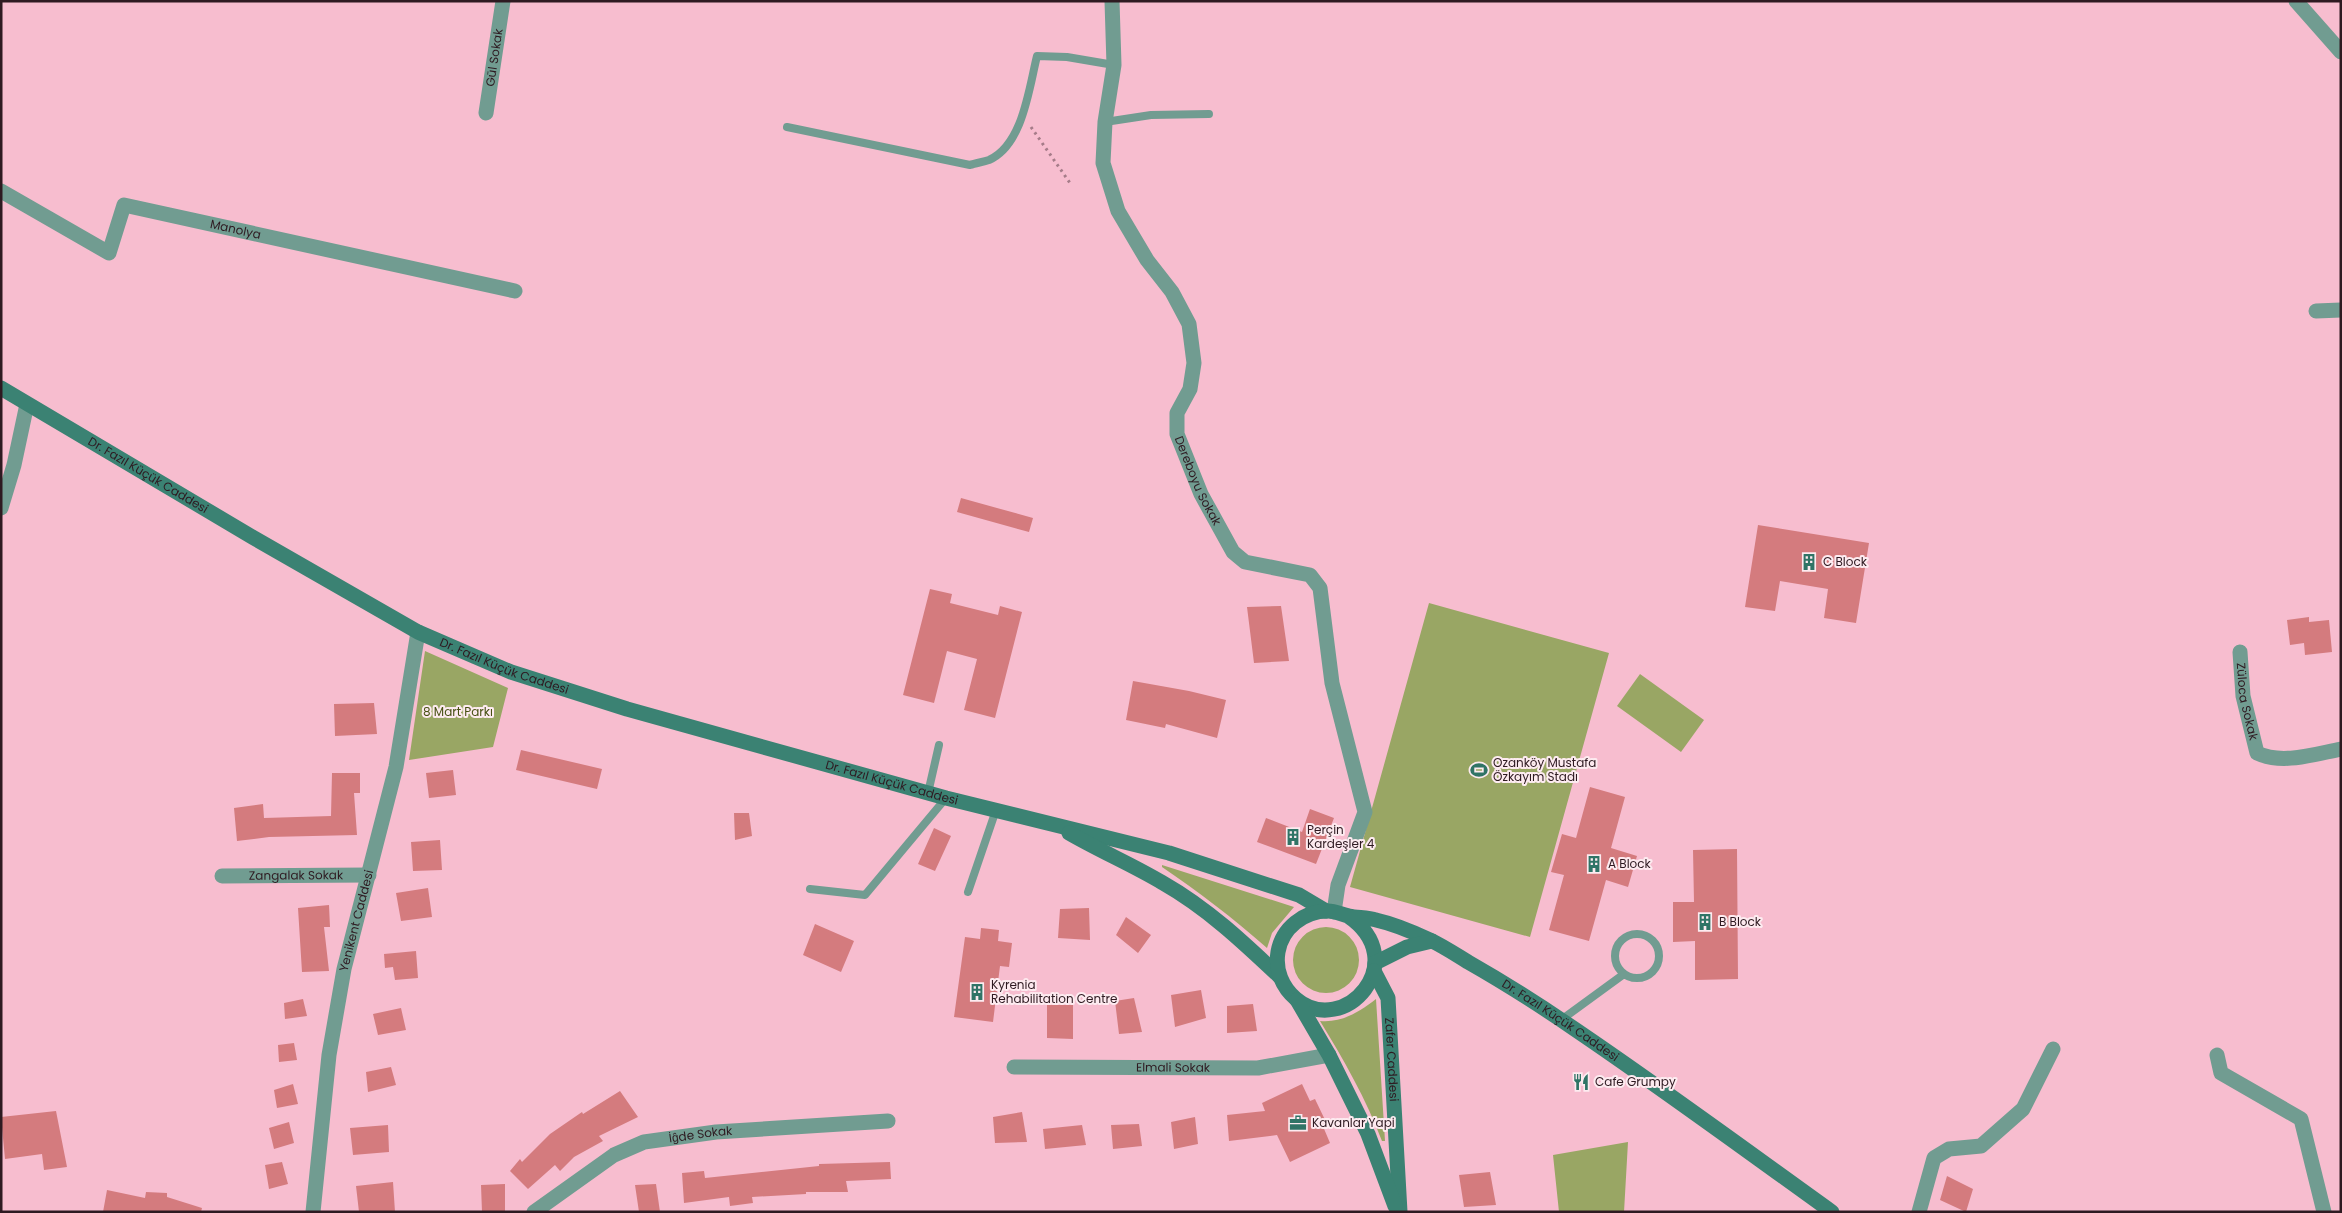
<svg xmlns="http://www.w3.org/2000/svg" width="2342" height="1213" font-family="Poppins,sans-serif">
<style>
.green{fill:#99a664}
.building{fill:#d47b7e}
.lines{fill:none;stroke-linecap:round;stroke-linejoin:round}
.path{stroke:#a67c89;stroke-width:3;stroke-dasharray:2.5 4;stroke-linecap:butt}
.lane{stroke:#719c91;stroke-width:8}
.street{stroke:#719c91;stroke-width:15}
.secondary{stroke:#3b8273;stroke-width:15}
.labels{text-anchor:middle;stroke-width:4;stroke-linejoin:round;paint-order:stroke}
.street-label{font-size:12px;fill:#2e1a21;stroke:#fdebf0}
.poi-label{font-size:12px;fill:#2e1a21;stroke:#fdebf0;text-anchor:start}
.park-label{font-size:12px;fill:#475012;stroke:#fdebf0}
</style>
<rect width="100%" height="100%" fill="#f7bdcf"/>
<path class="green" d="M1429 603 1609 653 1530 937 1350 887Z
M425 651 508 688 493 747 409 760Z
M1640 674 1704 720 1681 752 1617 706Z
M1162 865 1294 907 1272 933 1267 948C1233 918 1199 892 1162 867Z
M1293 960a33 33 0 1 1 66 0a33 33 0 1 1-66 0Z
M1376 999 1385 1141H1382C1366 1099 1344 1060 1320 1021 1342 1023 1359 1012 1376 999Z
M1628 1142 1624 1212H1559L1553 1155Z"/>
<path class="building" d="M961 498 1033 518 1029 532 957 512Z
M1758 525 1869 543 1856 623 1824 618 1828 589 1780 581 1775 611 1745 607Z
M930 589 952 594 950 603 998 615 1000 606 1022 612 995 718 964 710 977 659 947 651 934 703 903 695Z
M1281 606 1289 661 1254 663 1247 607Z
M2309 617V622L2329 620 2332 652 2305 655 2304 643 2290 645 2287 620Z
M1133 681 1189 691 1226 700 1217 738 1166 724 1165 728 1126 720Z
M374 703 377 734 335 736 334 704Z
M521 750 602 769 597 789 516 770Z
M453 770 456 795 429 798 426 773Z
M332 773H360V793H354L357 835 269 837 237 841 234 808 263 804 264 818 331 816Z
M1590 787 1625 797 1611 848 1637 856 1628 887 1606 880 1589 941 1549 930 1564 875 1551 872 1562 834 1576 838Z
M1310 809 1334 818 1316 864 1257 842 1266 818 1302 832Z
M734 813H749L752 836 735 840Z
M934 828 951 836 935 871 918 864Z
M440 840 442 870 413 871 411 842Z
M1737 849 1738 979 1695 980V941L1673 942V902H1694L1693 850Z
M428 888 432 917 401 921 396 893Z
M329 905 330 927H324L329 971 302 972 298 908Z
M1089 908 1090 940 1058 938 1060 909Z
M1126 917 1151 935 1138 953 1116 935Z
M815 924 854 941 841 972 803 955Z
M981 928 999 930 998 941 1012 943 1009 967 1000 966 993 1022 954 1017 965 937 980 939Z
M416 951 418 978 395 980 393 967 385 968 384 954Z
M1201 990 1206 1018 1175 1027 1171 995Z
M1134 998 1142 1032 1119 1034 1115 1001Z
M303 999 307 1016 285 1019 284 1003Z
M1253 1004 1257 1031 1227 1033V1006Z
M1047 1005H1073V1039L1047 1038Z
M401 1008 406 1030 378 1035 373 1014Z
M294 1043 297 1060 279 1062 278 1045Z
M391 1067 396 1085 368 1092 366 1072Z
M293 1084 298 1104 277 1108 274 1090Z
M1302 1084 1310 1101 1315 1099 1326 1122 1322 1124 1330 1143 1290 1162 1277 1135 1229 1141 1227 1115 1265 1111 1262 1103Z
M620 1091 638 1117 599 1136 603 1141 574 1157 560 1171 555 1165 528 1189 510 1171 520 1159 522 1162 550 1134 582 1112 583 1114Z
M56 1111 67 1167 44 1170 42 1154 5 1159 1 1117Z
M1022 1112 1027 1142 995 1143 993 1117Z
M1195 1117 1198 1144 1174 1149 1171 1122Z
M289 1122 294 1143 274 1149 269 1128Z
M1139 1124 1142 1146 1113 1149 1111 1125Z
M388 1125 389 1152 353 1155 350 1128Z
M1082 1125 1086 1145 1045 1149 1043 1129Z
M282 1162 288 1184 269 1189 265 1165Z
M890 1162 891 1179 846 1181 848 1192H806V1194L752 1197 753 1203 730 1206 729 1197 684 1203 682 1173 704 1171 705 1178 819 1166V1164Z
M1490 1172 1496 1205 1464 1207 1459 1175Z
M1947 1176 1973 1189 1966 1212 1940 1200Z
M393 1182 395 1212H359L356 1186Z
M505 1184V1212H482L481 1185Z
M656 1184 660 1212H639L635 1185Z
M107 1190 145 1198 146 1192 167 1193V1197L202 1208 201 1212H103Z"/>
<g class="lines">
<path class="path" d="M1031 127 1070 183"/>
<path class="lane" d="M1105 122 1151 115 1209 114
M787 127 970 165C976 163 983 162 989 160 1023 145 1029 88 1037 56L1067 57 1114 65
M928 793 939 745
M810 889 865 895 946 798
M968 892 996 810
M1615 956a22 22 0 1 1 44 0a22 22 0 1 1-44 0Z
M1561 1020 1624 974"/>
<g class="street">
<path id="s1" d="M1112 1 1114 65 1105 122 1103 163 1118 211 1147 260 1172 292 1189 324 1194 363 1190 389 1177 413V434L1201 494 1233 552 1245 562 1310 575 1320 588 1332 683 1365 812 1338 885 1334 912"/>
<path d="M2296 1 2341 52"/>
<path id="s2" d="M486 113 503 1"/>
<path id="s3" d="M1 191 109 253 124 205 515 291"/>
<path d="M2316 311 2341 310"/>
<path d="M1 508 14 465 27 404"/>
<path id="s4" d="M2240 652 2243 696 2257 753C2282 765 2315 754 2341 749"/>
<path id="s5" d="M222 876 369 875"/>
<path d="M2217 1055 2221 1073 2301 1119 2324 1212"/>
<path id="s6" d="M1014 1067 1258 1068 1329 1055"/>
<path id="s7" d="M313 1212 329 1055 344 969 396 767 418 632"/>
<path id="s8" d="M534 1212 614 1155 644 1142 716 1132 888 1121"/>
<path d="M1919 1212 1934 1158 1949 1149 1981 1146 2023 1109 2053 1049"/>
</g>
<g class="secondary">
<path id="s9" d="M1 388 254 538 418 632 511 672 627 709 946 798 1169 853 1299 895 1326 911"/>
<path d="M1069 833C1100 851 1133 865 1163 883 1207 908 1243 942 1279 976"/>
<path id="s10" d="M1348 916C1414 961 1344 1039 1296 999 1282 987 1275 970 1278 952 1282 928 1304 911 1328 911 1336 911 1342 915 1349 916 1358 918 1367 917 1376 920 1394 924 1413 932 1430 940 1443 946 1455 954 1468 962 1505 983 1541 1006 1576 1030 1663 1089 1747 1151 1832 1212"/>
<path d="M1375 963 1407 947 1432 941"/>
<path id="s11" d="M1374 971 1388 998 1400 1212"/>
<path d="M1297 1000 1329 1055 1368 1134 1395 1206"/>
</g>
</g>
<defs>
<g id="building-bare" transform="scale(1.35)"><path d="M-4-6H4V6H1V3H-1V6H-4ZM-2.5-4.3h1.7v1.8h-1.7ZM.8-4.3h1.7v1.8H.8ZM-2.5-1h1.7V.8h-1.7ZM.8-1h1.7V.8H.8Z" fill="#307466" stroke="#fdebf0" stroke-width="2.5" paint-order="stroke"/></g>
<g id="stadium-bare" transform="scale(1.35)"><path d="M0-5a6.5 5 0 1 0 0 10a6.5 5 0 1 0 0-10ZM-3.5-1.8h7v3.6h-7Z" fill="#307466" stroke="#fdebf0" stroke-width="2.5" paint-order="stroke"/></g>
<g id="restaurant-bare" transform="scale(1.35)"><path d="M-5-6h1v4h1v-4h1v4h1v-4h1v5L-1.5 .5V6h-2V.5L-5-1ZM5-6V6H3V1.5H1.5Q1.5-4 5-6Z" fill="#307466" stroke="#fdebf0" stroke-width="2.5" paint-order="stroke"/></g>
<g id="office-bare" transform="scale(1.35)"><path d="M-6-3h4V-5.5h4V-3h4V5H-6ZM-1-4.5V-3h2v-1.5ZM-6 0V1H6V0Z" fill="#307466" stroke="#fdebf0" stroke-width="2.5" paint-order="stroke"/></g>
</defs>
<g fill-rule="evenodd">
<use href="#building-bare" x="1809" y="562"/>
<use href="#stadium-bare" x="1479" y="770"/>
<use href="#building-bare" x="1293" y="837"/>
<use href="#building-bare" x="1594" y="864"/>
<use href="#building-bare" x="1705" y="922"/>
<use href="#building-bare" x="977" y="992"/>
<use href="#restaurant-bare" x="1581" y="1082"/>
<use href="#office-bare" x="1298" y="1123"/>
</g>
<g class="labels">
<g class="street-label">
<text dy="4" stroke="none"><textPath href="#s2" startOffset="56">Gül Sokak</textPath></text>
<text dy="4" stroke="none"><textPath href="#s3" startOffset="289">Manolya</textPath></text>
<text dy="4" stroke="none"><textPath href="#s9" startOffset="171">Dr. Fazıl Küçük Caddesi</textPath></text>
<text dy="4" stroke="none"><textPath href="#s1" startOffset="512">Dereboyu Sokak</textPath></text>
<text dy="4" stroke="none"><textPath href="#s9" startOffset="576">Dr. Fazıl Küçük Caddesi</textPath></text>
<text dy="4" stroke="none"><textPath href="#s4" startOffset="50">Züloca Sokak</textPath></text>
<text dy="4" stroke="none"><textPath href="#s9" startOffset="981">Dr. Fazıl Küçük Caddesi</textPath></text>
<text dy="4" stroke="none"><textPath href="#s5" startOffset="74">Zangalak Sokak</textPath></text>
<text dy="4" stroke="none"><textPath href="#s7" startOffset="295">Yenikent Caddesi</textPath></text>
<text dy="4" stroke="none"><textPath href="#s10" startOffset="546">Dr. Fazıl Küçük Caddesi</textPath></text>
<text dy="4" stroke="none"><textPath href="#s11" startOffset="92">Zafer Caddesi</textPath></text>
<text dy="4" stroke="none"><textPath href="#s6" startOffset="159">Elmali Sokak</textPath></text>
<text dy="4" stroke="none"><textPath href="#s8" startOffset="188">İĝde Sokak</textPath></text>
</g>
<g class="poi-label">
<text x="1823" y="566">C Block</text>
<text x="1493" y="767">Ozanköy Mustafa<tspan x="1493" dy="14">Özkayım Stadı</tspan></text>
<text x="1307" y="834">Perçin<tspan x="1307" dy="14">Kardeşler 4</tspan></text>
<text x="1608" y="868">A Block</text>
<text x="1719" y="926">B Block</text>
<text x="991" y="989">Kyrenia<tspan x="991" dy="14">Rehabilitation Centre</tspan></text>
<text x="1595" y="1086">Cafe Grumpy</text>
<text x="1312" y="1127">Kavanlar Yapi</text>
</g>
<g class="park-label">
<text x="458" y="716">8 Mart Parkı</text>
</g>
</g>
<rect width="2342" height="1213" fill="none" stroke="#2e1a21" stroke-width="5"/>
</svg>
